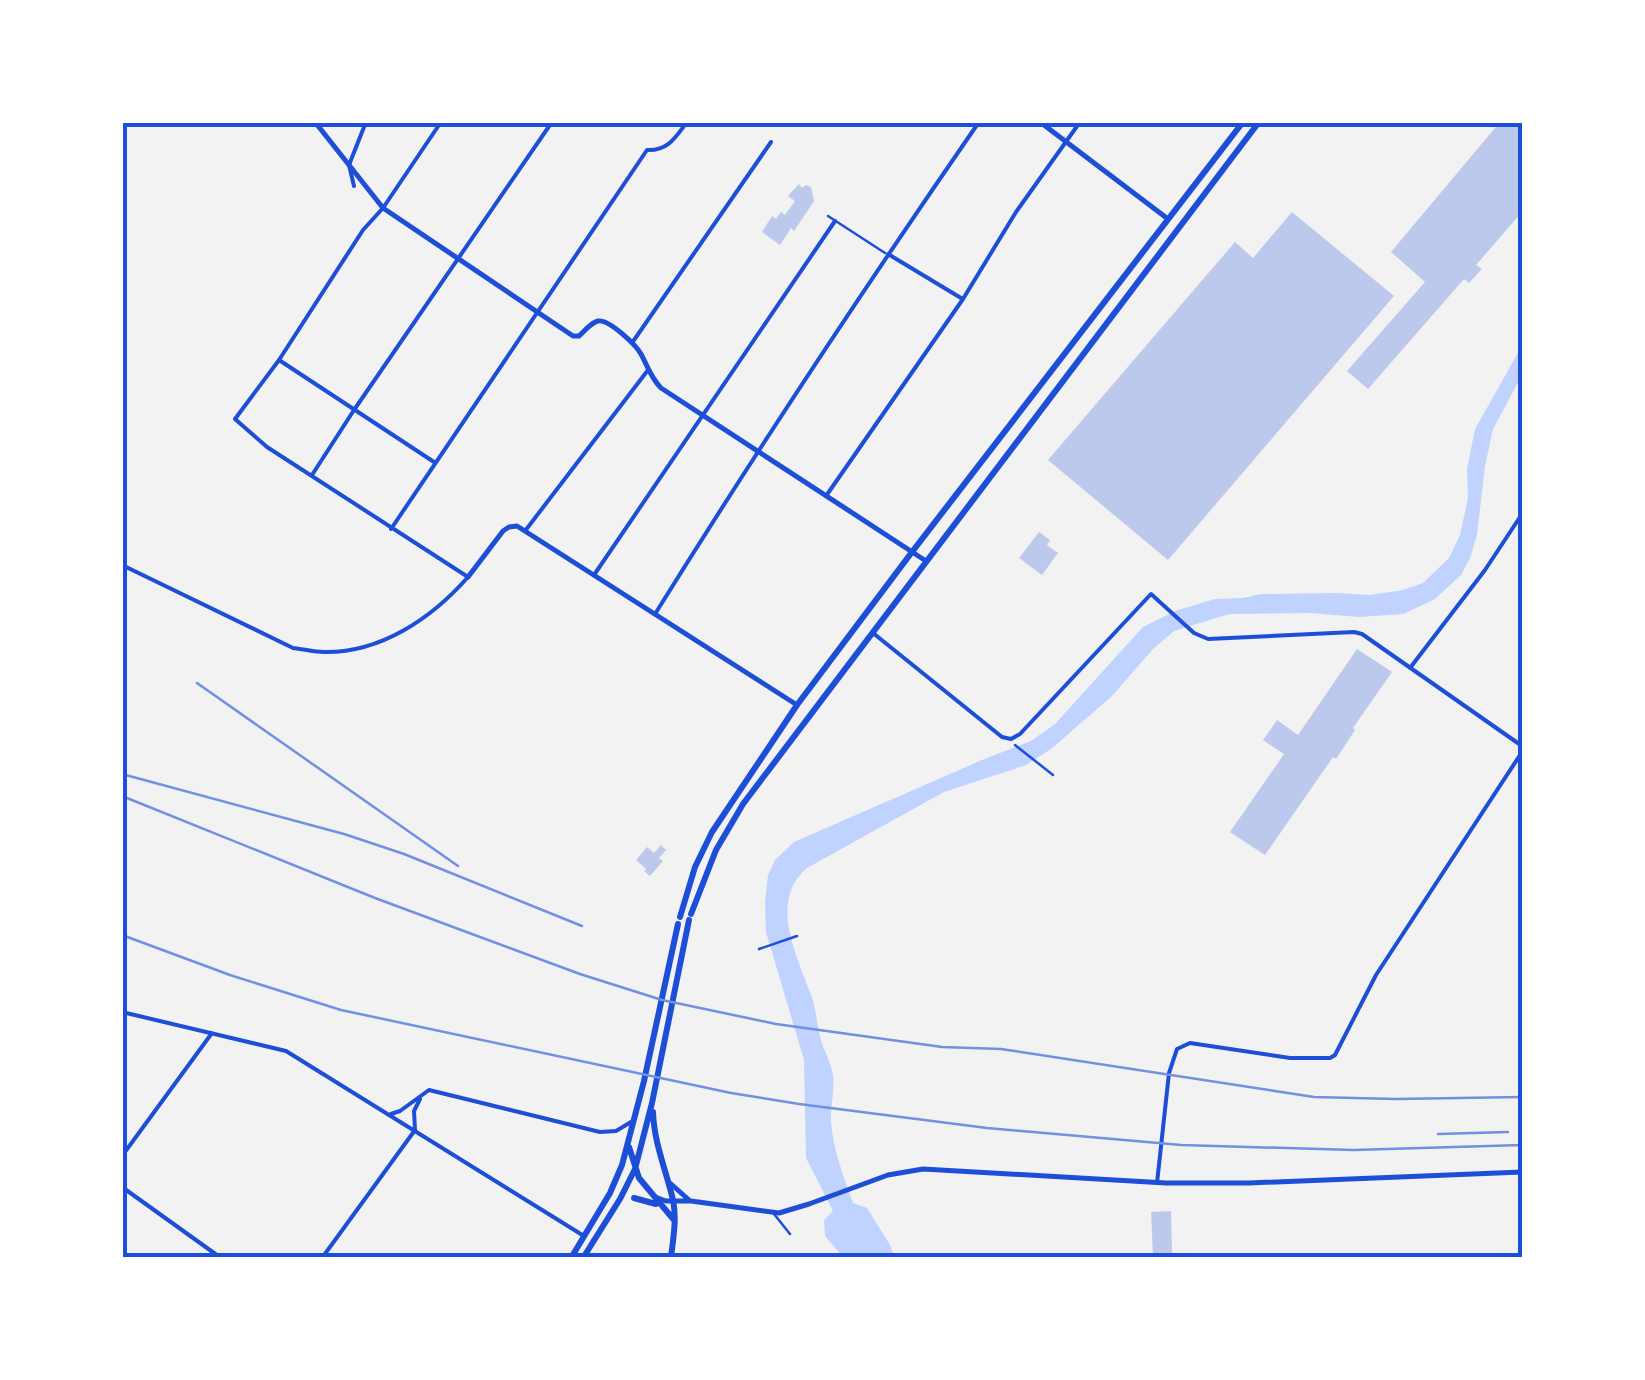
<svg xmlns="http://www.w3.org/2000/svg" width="1645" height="1380" font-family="'Open Sans',sans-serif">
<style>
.water{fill:#bfd3fe}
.building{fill:#bdc9ec}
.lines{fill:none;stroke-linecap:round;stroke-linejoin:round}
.service{stroke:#1d4ed8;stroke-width:2.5}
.minor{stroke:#1d4ed8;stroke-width:4}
.tertiary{stroke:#1d4ed8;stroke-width:5}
.secondary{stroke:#1d4ed8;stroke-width:5}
.primary{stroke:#1d4ed8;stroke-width:6}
.rail{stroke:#7290e2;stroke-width:2.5}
.neatline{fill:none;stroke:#1d4ed8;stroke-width:4}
</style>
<rect width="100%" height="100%" fill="#f2f2f2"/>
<path class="water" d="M1522 346V375L1493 429 1485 466 1477 535 1470 558 1461 575 1435 599 1403 614 1359 617 1310 613 1229 614 1174 631 1153 649 1112 696 1051 749 1026 765 944 792 807 868C768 901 797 956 811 995 816 1009 817 1025 821 1040 824 1052 832 1064 833 1076 835 1091 830 1107 831 1122 833 1149 844 1178 853 1203L867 1208 890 1245 894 1257H843L825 1236 824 1220 833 1211 806 1158 804 1060 766 932 765 902 768 875 775 860 794 842 982 760 1031 741 1055 724 1143 627 1175 611 1215 599 1243 598 1261 594 1337 593 1370 595 1403 590 1423 583 1449 558 1460 535 1468 498 1467 469 1475 429Z"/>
<path class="building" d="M1500 122H1522V212L1476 265 1482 269 1469 283 1464 279 1368 389 1347 371 1425 282 1391 252Z
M799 184 802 188 806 185 811 187 814 201 794 231 791 228 780 245 762 232 772 216 776 219 781 212 785 215 795 201 788 196Z
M1292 212 1394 296 1168 560 1048 460 1235 242 1253 258Z
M1039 532 1050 540 1047 545 1058 553 1042 575 1019 558Z
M1357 649 1392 672 1353 728 1355 730 1336 759 1333 757 1265 855 1230 832 1284 754 1263 740 1277 720 1298 735Z
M661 845 666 850 659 858 663 861 650 876 644 871 646 869 636 860 647 847 654 853Z
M1171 1211 1172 1256H1153L1151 1212Z"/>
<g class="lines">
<path class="service" d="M828 216 885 253
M1015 745 1053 775
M759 949 797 936
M774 1214 790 1234"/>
<path class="minor" d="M354 186 349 165 366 122
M888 254 961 298
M632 343 771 142
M279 360 434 462
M312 475 354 410 552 122
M826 496 963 299 1016 212 1080 122
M391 529 647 150C668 151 675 138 687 122
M525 531 648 370
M122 565 293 648C303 649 314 652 324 652 381 653 432 618 468 577L267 447 235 419 279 360 363 230 383 208 441 122
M594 575 835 221
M655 614C759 447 867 284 979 122
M873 633 1002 737 1011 739 1020 734 1151 594 1194 633 1208 639 1354 632 1362 634 1522 746
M1410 668 1485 570 1522 514
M122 1012 286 1051 584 1236
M391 1114 400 1111 429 1090 600 1132 616 1131 631 1122
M122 1156 212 1033
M1157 1183 1169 1073 1177 1049 1190 1043 1290 1058H1330L1335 1055 1376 975 1522 752
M122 1187 221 1258
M322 1258 415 1130 414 1111 420 1099"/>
<path class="tertiary" d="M315 122 383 208 573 336H579C585 331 590 323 598 321 609 319 636 345 641 354 648 367 651 378 661 388L926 561
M1040 122 1168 219
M468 577 503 531 509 527 517 526 797 705"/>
<path class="secondary" d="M671 1184 689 1200
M655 1197 666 1201H691L779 1213 809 1204 888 1175 923 1169 1166 1183H1249L1522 1172"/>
<path class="primary" d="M691 914 716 850 743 804 1259 122
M680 917 695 867 712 832 797 705 912 552 1243 122
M653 1112C654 1143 666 1170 673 1200 677 1219 673 1239 671 1258
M629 1147 639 1178 674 1220
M634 1198 656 1204
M571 1258 610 1193 622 1165 644 1081 678 924
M583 1258 620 1199 635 1169 652 1103 689 920"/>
<path class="rail" d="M197 683 458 866
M122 774 344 834 404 854 582 926
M122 796 375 898 580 974 662 1000 776 1024 942 1047 1001 1049 1314 1097 1395 1099 1522 1097
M122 935 230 975 341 1010 731 1093 799 1104 987 1128 1181 1145 1354 1150 1522 1145
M1438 1134 1508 1132"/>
</g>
<rect width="1645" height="1380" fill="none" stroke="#ffffff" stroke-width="250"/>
<rect x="125" y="125" width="1395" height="1130" class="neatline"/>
</svg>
